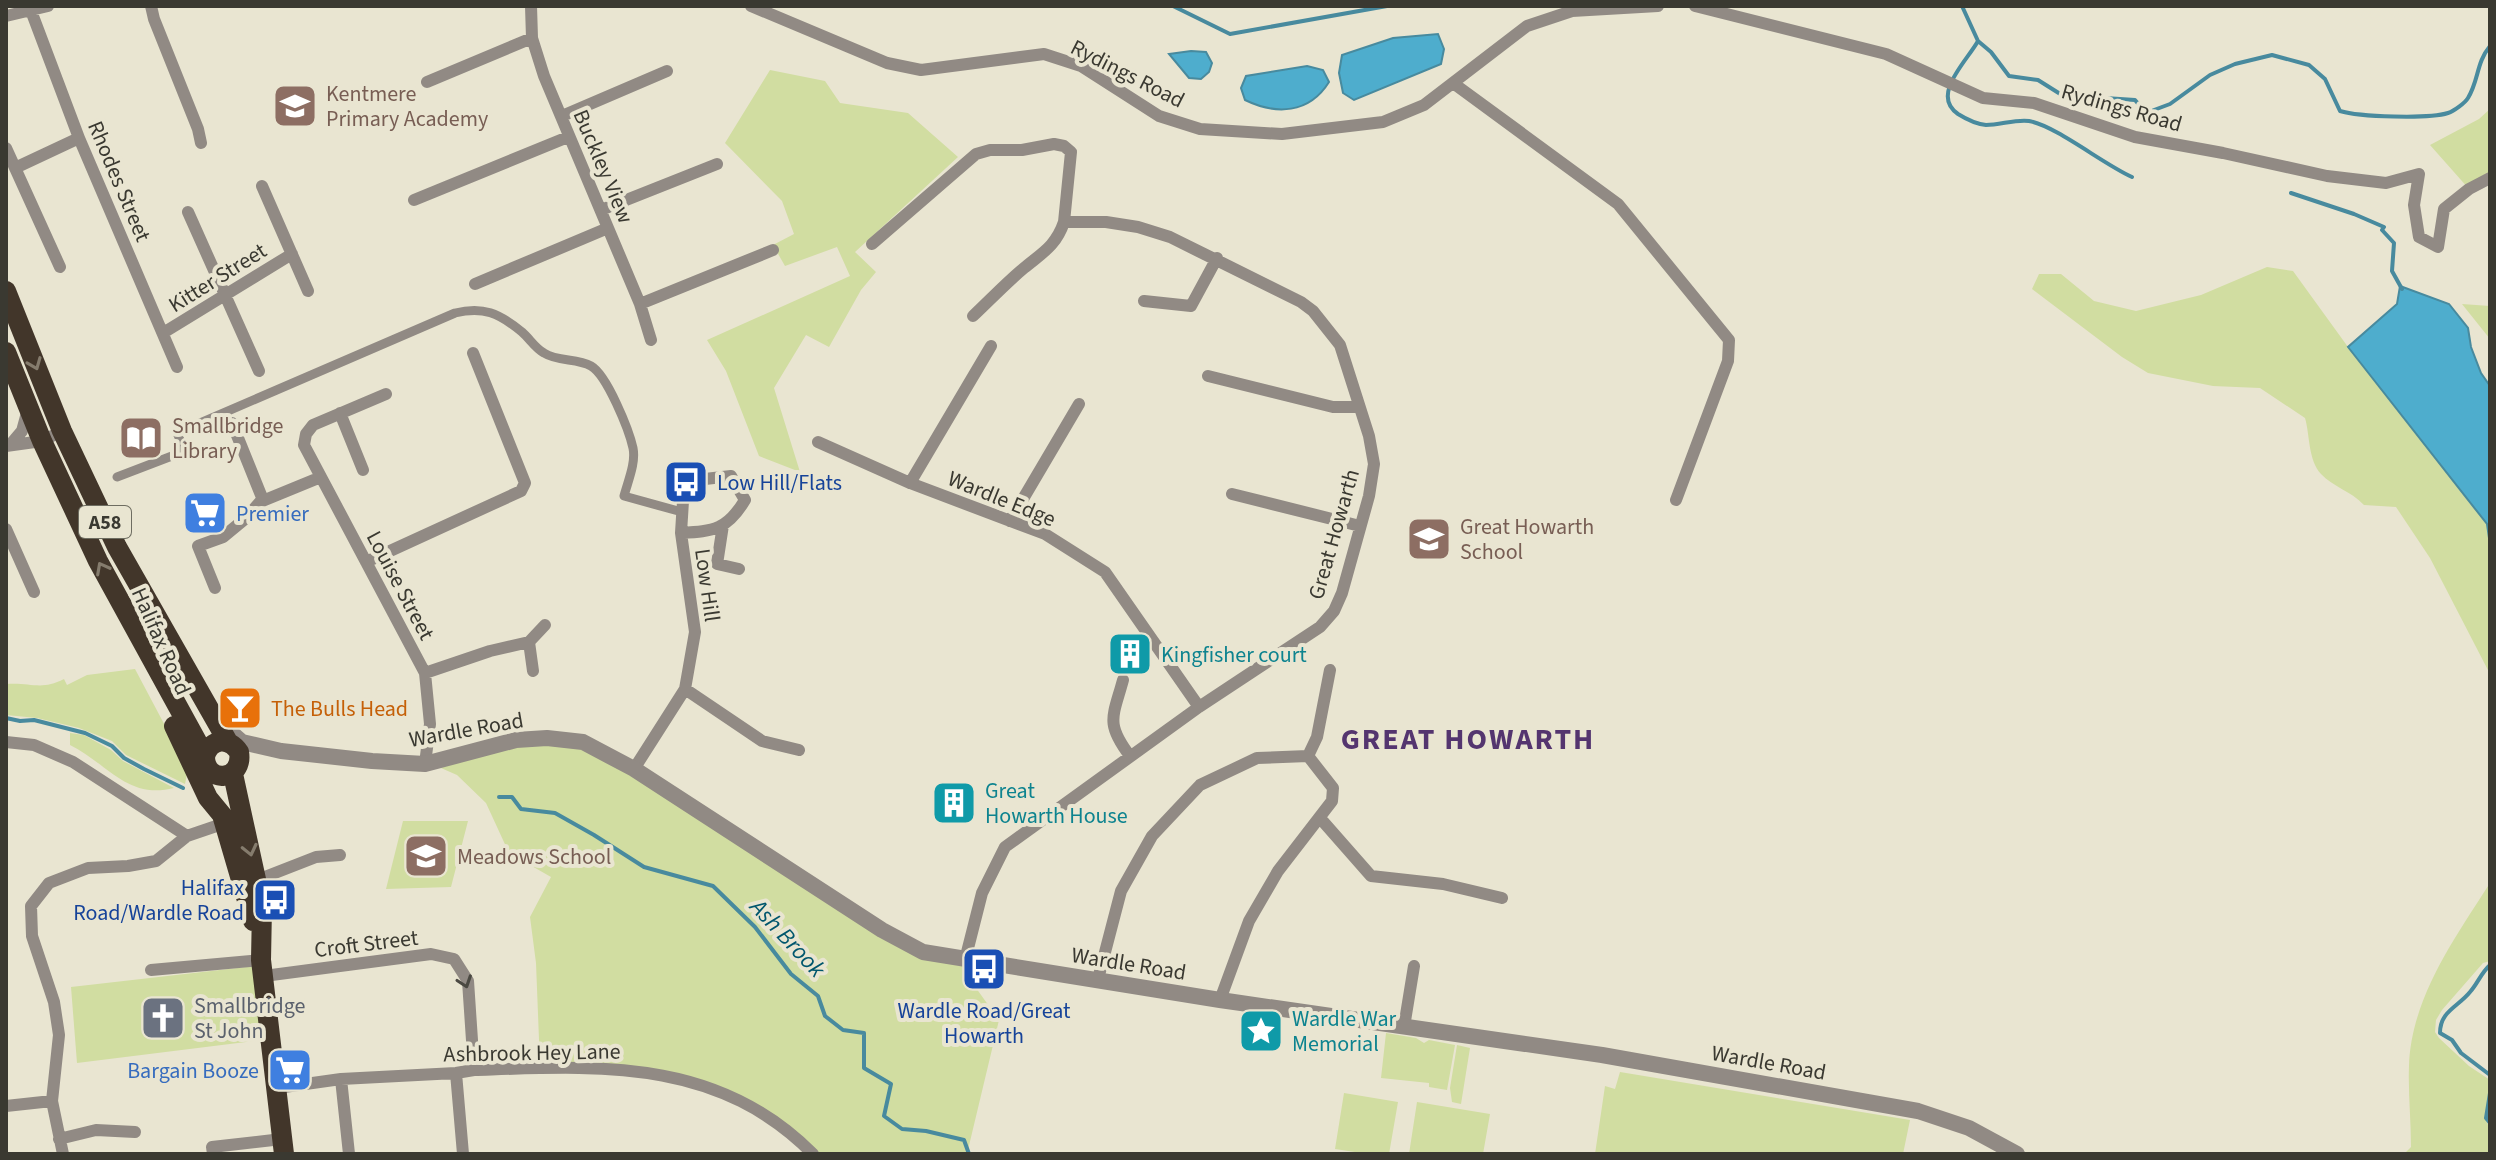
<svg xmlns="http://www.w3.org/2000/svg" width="2496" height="1160" font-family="'Source Sans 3',sans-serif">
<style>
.green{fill:#d1dda1}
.water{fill:#4eadcd;stroke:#488a9e;stroke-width:2}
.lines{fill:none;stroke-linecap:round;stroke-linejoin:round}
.stream{stroke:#488a9e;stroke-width:4}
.pedestrian{stroke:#918a84;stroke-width:9}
.minor{stroke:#918a84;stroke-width:12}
.tertiary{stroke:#918a84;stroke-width:16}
.trunk{stroke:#42362a;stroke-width:20}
.oneway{stroke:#857c6d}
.oneway2{stroke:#4b4942}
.labels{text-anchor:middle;stroke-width:8;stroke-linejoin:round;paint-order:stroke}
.shield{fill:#e9e5d1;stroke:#6e6d61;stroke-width:2}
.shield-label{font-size:20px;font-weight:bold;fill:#3a3931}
.street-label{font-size:22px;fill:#3a3931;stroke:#e9e5d1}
.education-label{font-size:22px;fill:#785e54;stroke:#e9e5d1;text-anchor:start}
.transit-label{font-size:22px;fill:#164399;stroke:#e9e5d1;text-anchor:start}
.shop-label{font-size:22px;fill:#366cbe;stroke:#e9e5d1;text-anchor:start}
.culture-label{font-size:22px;fill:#0d838f;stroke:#e9e5d1;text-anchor:start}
.food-label{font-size:22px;fill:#c56008;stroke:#e9e5d1;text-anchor:start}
.worship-label{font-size:22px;fill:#5b616d;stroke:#e9e5d1;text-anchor:start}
.water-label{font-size:24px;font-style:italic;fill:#01566d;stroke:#e9e5d1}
.district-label{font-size:30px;font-weight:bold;letter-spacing:2px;fill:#54356f;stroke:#e9e5d1}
</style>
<rect width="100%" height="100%" fill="#e9e5d1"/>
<path class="green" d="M770 70 825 81 840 103 908 113 958 157 855 252 876 272 861 290 829 347 806 335 774 388 800 472 759 456 726 371 707 340 850 276 837 247 785 266 773 245 794 234 782 201 725 143Z
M2490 109V179L2469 189 2430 145 2479 119Z
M2267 267 2293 271 2348 347 2487 524 2490 545V674L2430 558 2396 507 2364 505C2351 491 2333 487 2321 474 2308 460 2310 435 2305 418L2260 388 2213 386 2148 373 2122 357 2032 289 2039 274H2061L2094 301 2136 311 2201 295Z
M2462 304 2490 306V339Z
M135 669 188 769 185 784 126 755 112 741 79 728 37 718 6 715V684C31 682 41 691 64 679L67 685 87 675Z
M70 733 84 735 111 750 123 761 174 788C127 800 107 763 70 745Z
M518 744 582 746 632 772 879 935 966 965 971 981 999 1020 967 1154H818L715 1085 540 1065 536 963 530 917 551 877 509 853 486 803 457 775 434 765Z
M403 821H468L451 887 386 889Z
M2490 883V961L2483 963 2442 1010 2436 1020 2435 1032 2439 1038 2469 1066 2490 1080 2486 1121 2490 1128V1154H2404L2411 1147C2411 1120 2408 1093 2409 1066 2411 998 2455 938 2490 883Z
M255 966 261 1040 77 1063 71 987Z
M1386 1033 1416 1038 1424 1043 1429 1040 1455 1045 1447 1090 1429 1087V1083L1381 1078Z
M1457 1045 1470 1048 1461 1104 1452 1102 1450 1088Z
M1620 1072 1910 1120 1903 1154H1595L1605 1086 1615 1089Z
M1344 1093 1398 1102 1389 1154H1368L1335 1149Z
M1417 1102 1490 1114 1483 1154H1409Z"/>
<path class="water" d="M1438 34 1444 49 1441 64 1354 100 1343 93 1339 73 1342 55 1393 38Z
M1191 51 1206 52 1212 63 1209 72 1201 79 1189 78 1169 54Z
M1307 66 1323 70 1329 82C1309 114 1276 115 1245 100L1241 88 1246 76Z
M2400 286 2449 304 2468 328 2471 347 2481 373 2490 386V545L2487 524 2348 347 2397 304Z"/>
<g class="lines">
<path class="stream" d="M1173 6 1230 34 1387 6
M1962 6 1978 41C1967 61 1930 95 1958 114 1966 119 1976 124 1986 125 2000 125 2016 119 2029 121 2056 126 2103 164 2132 177
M1978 41 1991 52 2009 76 2038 80 2065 97 2086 102 2105 98 2135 100 2146 113 2170 104 2210 75 2235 64 2272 55 2309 65 2325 79 2340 111C2359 117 2429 119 2448 113 2454 111 2465 103 2468 98 2479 80 2476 63 2490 46
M2291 193 2354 214 2384 227 2382 230 2394 243 2392 271 2402 289
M6 718 20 721 34 720 85 733 112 746 124 758 144 769 183 788
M499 797H512L521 809 555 813 594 835 644 867 713 886 755 927 791 974 818 996 825 1016 843 1030 864 1033V1068L891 1084 884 1116 902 1129 926 1131 964 1140 969 1154
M2490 965C2481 973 2478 983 2470 992 2458 1007 2440 1011 2440 1033L2452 1040 2461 1053 2490 1075
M2490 1093 2486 1118 2490 1123"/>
<path class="pedestrian" d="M117 477 185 451 177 433 455 313C483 306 499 313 522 332 530 339 535 348 544 353 558 362 577 358 591 366 607 375 629 430 633 448 636 463 628 481 624 496L682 512"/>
<path class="minor" d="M151 6 154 19 198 129 201 143
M531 6 532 38 544 76 640 304 651 340
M751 6 887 63 921 70 1044 54 1081 66 1159 116 1200 129 1282 134 1383 122 1424 105 1527 26 1572 11 1658 6
M1695 6 1886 54 1983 98 2034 103 2135 137 2223 153 2327 176 2386 183 2419 174 2414 205 2419 237 2438 247 2444 209 2469 189 2490 178
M30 8 79 138 177 367
M6 16 48 6
M427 82 532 38
M1453 83 1618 204 1729 340 1728 361 1676 500
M562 116 667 71
M6 148 60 267
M15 168 79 138
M262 186 308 291
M414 200 568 137
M601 210 717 164
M188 212 259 371
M872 244 976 154 990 150H1022L1054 144 1064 146 1071 152 1064 222
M475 284 608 228
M1144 301 1191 306 1217 258
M640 304 773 250
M163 333 292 254
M1208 376 1333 407H1359
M386 394 313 425 306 434 304 445 425 673 430 724 425 764
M340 413 363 470
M232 423 263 500
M818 442 910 483 1045 534 1105 572 1199 707
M11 444 22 431 28 409
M6 446 42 441 62 431
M910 483 991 346
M1232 494 1360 526
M1010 521 1079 404
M723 525 717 564 739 569
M6 529 34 592
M366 562 521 491 525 483 473 353
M215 588 198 546 223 537 246 518 260 502 321 477
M533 671 529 642 545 625
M425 673 490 651 529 642
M1123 680C1113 717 1105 723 1130 756
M685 689 762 741 799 750
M6 742 34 745 73 762 187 836 231 821
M1308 756 1317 737 1330 670
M634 769 685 689 695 632 681 533 683 501 705 479 731 476 745 500C727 530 714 531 681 533
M1320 818 1371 876 1443 884 1502 898
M257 880 316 857 340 855
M965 960 982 893 1005 847 1199 707 1320 627 1334 611 1342 593 1369 496 1374 464 1369 436 1340 345 1313 311 1301 302 1170 237 1138 227 1106 222H1064C1056 246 1042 253 1024 268 1006 283 990 300 973 316
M151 970 261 960
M264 976 431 954 454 959 468 981 474 1070
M1098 979 1121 891 1152 836 1200 785 1257 758 1308 756
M1220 1000 1249 921 1278 871 1332 801 1333 788 1308 756
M1404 1027 1414 966
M456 1073 463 1154
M341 1079 349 1154
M277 1088 341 1079 456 1073 474 1070C599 1066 717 1057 813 1154
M6 1106 52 1101
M59 1139 96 1130 135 1132
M63 1154 52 1101 59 1035 54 1002 32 936 31 906 49 883 88 868 128 866 156 861 187 836
M213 1154 212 1147 282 1139"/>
<path class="tertiary" d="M227 729 242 742 281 751 372 761 425 764 516 740 547 738 583 742 634 769 882 930 923 952 1220 1000 1602 1055 1918 1111 1969 1128 2017 1154"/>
<path class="trunk" d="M6 291 62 431 117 547 228 742
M6 352 42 441 98 561 205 756C205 785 244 781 239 752 229 737 211 738 205 756
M174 726 208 798 222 815 253 921
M233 774 262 907 261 960 284 1154"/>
</g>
<defs><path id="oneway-chevron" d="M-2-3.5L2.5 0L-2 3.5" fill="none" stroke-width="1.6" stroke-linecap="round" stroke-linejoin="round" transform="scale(2)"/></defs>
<g class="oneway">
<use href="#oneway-chevron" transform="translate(35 364) rotate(68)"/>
<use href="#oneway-chevron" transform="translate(102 568) rotate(-118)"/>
<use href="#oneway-chevron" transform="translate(250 850) rotate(77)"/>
</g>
<use class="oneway2" href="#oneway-chevron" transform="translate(465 982) rotate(71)"/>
<defs>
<g id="school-square" transform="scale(2.3)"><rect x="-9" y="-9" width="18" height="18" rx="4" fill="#8d6e63" stroke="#e9e5d1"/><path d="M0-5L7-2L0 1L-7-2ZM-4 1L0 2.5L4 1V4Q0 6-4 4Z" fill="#fff"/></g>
<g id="library-square" transform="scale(2.3)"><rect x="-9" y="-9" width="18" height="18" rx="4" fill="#8d6e63" stroke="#e9e5d1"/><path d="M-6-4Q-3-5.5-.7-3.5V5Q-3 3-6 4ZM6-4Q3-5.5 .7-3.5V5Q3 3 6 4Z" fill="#fff"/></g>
<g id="bus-square" transform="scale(2.3)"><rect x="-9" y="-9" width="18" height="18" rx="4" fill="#1a4fb4" stroke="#e9e5d1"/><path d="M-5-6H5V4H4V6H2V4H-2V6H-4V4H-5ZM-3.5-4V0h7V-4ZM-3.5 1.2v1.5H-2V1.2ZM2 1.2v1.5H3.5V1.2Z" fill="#fff"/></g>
<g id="supermarket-square" transform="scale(2.3)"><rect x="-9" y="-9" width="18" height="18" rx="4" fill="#3f7fe0" stroke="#e9e5d1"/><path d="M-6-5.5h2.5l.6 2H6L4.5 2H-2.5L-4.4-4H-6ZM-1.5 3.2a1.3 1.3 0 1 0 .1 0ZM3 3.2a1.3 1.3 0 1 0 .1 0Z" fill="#fff"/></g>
<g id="building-square" transform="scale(2.3)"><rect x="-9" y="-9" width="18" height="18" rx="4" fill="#0f9aa8" stroke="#e9e5d1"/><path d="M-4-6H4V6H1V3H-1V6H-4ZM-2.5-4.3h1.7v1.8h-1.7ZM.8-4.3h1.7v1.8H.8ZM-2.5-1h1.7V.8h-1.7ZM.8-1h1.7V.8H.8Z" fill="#fff"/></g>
<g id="bar-square" transform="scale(2.3)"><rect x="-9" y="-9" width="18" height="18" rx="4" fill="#e8710a" stroke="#e9e5d1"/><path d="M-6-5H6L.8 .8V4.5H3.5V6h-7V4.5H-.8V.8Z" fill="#fff"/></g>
<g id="church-square" transform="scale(2.3)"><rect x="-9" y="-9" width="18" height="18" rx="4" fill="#6b7280" stroke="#e9e5d1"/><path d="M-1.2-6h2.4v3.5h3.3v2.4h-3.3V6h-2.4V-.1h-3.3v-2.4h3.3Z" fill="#fff"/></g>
<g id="sight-square" transform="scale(2.3)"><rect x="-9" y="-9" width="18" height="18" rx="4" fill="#0f9aa8" stroke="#e9e5d1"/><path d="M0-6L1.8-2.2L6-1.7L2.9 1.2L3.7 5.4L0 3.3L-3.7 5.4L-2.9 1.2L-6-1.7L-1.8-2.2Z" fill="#fff"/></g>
</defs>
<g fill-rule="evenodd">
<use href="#school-square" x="295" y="106"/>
<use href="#library-square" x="141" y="438"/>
<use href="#bus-square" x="686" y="482"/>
<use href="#supermarket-square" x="205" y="513"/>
<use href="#school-square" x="1429" y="539"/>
<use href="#building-square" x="1130" y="654"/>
<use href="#bar-square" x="240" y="708"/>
<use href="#building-square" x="954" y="803"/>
<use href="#school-square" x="426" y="856"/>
<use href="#bus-square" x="275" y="900"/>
<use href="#bus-square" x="984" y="969"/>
<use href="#church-square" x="163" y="1018"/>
<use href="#sight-square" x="1261" y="1031"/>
<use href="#supermarket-square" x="290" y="1070"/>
</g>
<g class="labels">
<rect class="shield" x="79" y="506" width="52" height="32" rx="6"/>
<g class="shield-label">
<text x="105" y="529">A58</text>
</g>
<g class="street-label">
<text transform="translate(1128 73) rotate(27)" y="8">Rydings Road</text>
<text transform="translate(2122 107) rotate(16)" y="8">Rydings Road</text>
<text transform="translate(604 166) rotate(67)" y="8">Buckley View</text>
<text transform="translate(120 181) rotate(67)" y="8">Rhodes Street</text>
<text transform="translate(217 277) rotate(-32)" y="8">Kitter Street</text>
<text transform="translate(1002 498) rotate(22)" y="8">Wardle Edge</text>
<text transform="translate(1333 534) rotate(-74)" y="8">Great Howarth</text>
<text transform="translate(401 585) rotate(62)" y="8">Louise Street</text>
<text transform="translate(708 585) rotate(82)" y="8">Low Hill</text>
<text transform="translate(162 641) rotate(66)" y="8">Halifax Road</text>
<text transform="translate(466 729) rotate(-10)" y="8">Wardle Road</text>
<text transform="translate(366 943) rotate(-7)" y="8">Croft Street</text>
<text transform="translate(1129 963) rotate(9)" y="8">Wardle Road</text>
<text transform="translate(532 1052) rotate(-1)" y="8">Ashbrook Hey Lane</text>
<text transform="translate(1769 1062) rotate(10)" y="8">Wardle Road</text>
</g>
<g class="education-label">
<text x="326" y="101">Kentmere<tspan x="326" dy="25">Primary Academy</tspan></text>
<text x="172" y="433">Smallbridge<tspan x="172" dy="25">Library</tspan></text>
<text x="1460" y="534">Great Howarth<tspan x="1460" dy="25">School</tspan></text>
<text x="457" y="864">Meadows School</text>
</g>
<g class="transit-label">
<text x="717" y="490">Low Hill/Flats</text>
<text x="244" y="895" text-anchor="end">Halifax<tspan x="244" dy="25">Road/Wardle Road</tspan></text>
<text x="984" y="1018" text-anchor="middle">Wardle Road/Great<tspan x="984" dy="25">Howarth</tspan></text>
</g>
<g class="shop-label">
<text x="236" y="521">Premier</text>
<text x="259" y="1078" text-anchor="end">Bargain Booze</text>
</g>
<g class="culture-label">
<text x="1161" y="662">Kingfisher court</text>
<text x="985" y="798">Great<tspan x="985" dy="25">Howarth House</tspan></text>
<text x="1292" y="1026">Wardle War<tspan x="1292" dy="25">Memorial</tspan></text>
</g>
<g class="food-label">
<text x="271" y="716">The Bulls Head</text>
</g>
<g class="worship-label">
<text x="194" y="1013">Smallbridge<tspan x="194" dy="25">St John</tspan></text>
</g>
<g class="water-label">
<text transform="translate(788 938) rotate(47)" y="8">Ash Brook</text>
</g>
<g class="district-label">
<text x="1468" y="749">GREAT HOWARTH</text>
</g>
</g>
<rect width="2496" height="1160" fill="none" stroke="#3a3931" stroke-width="16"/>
</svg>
